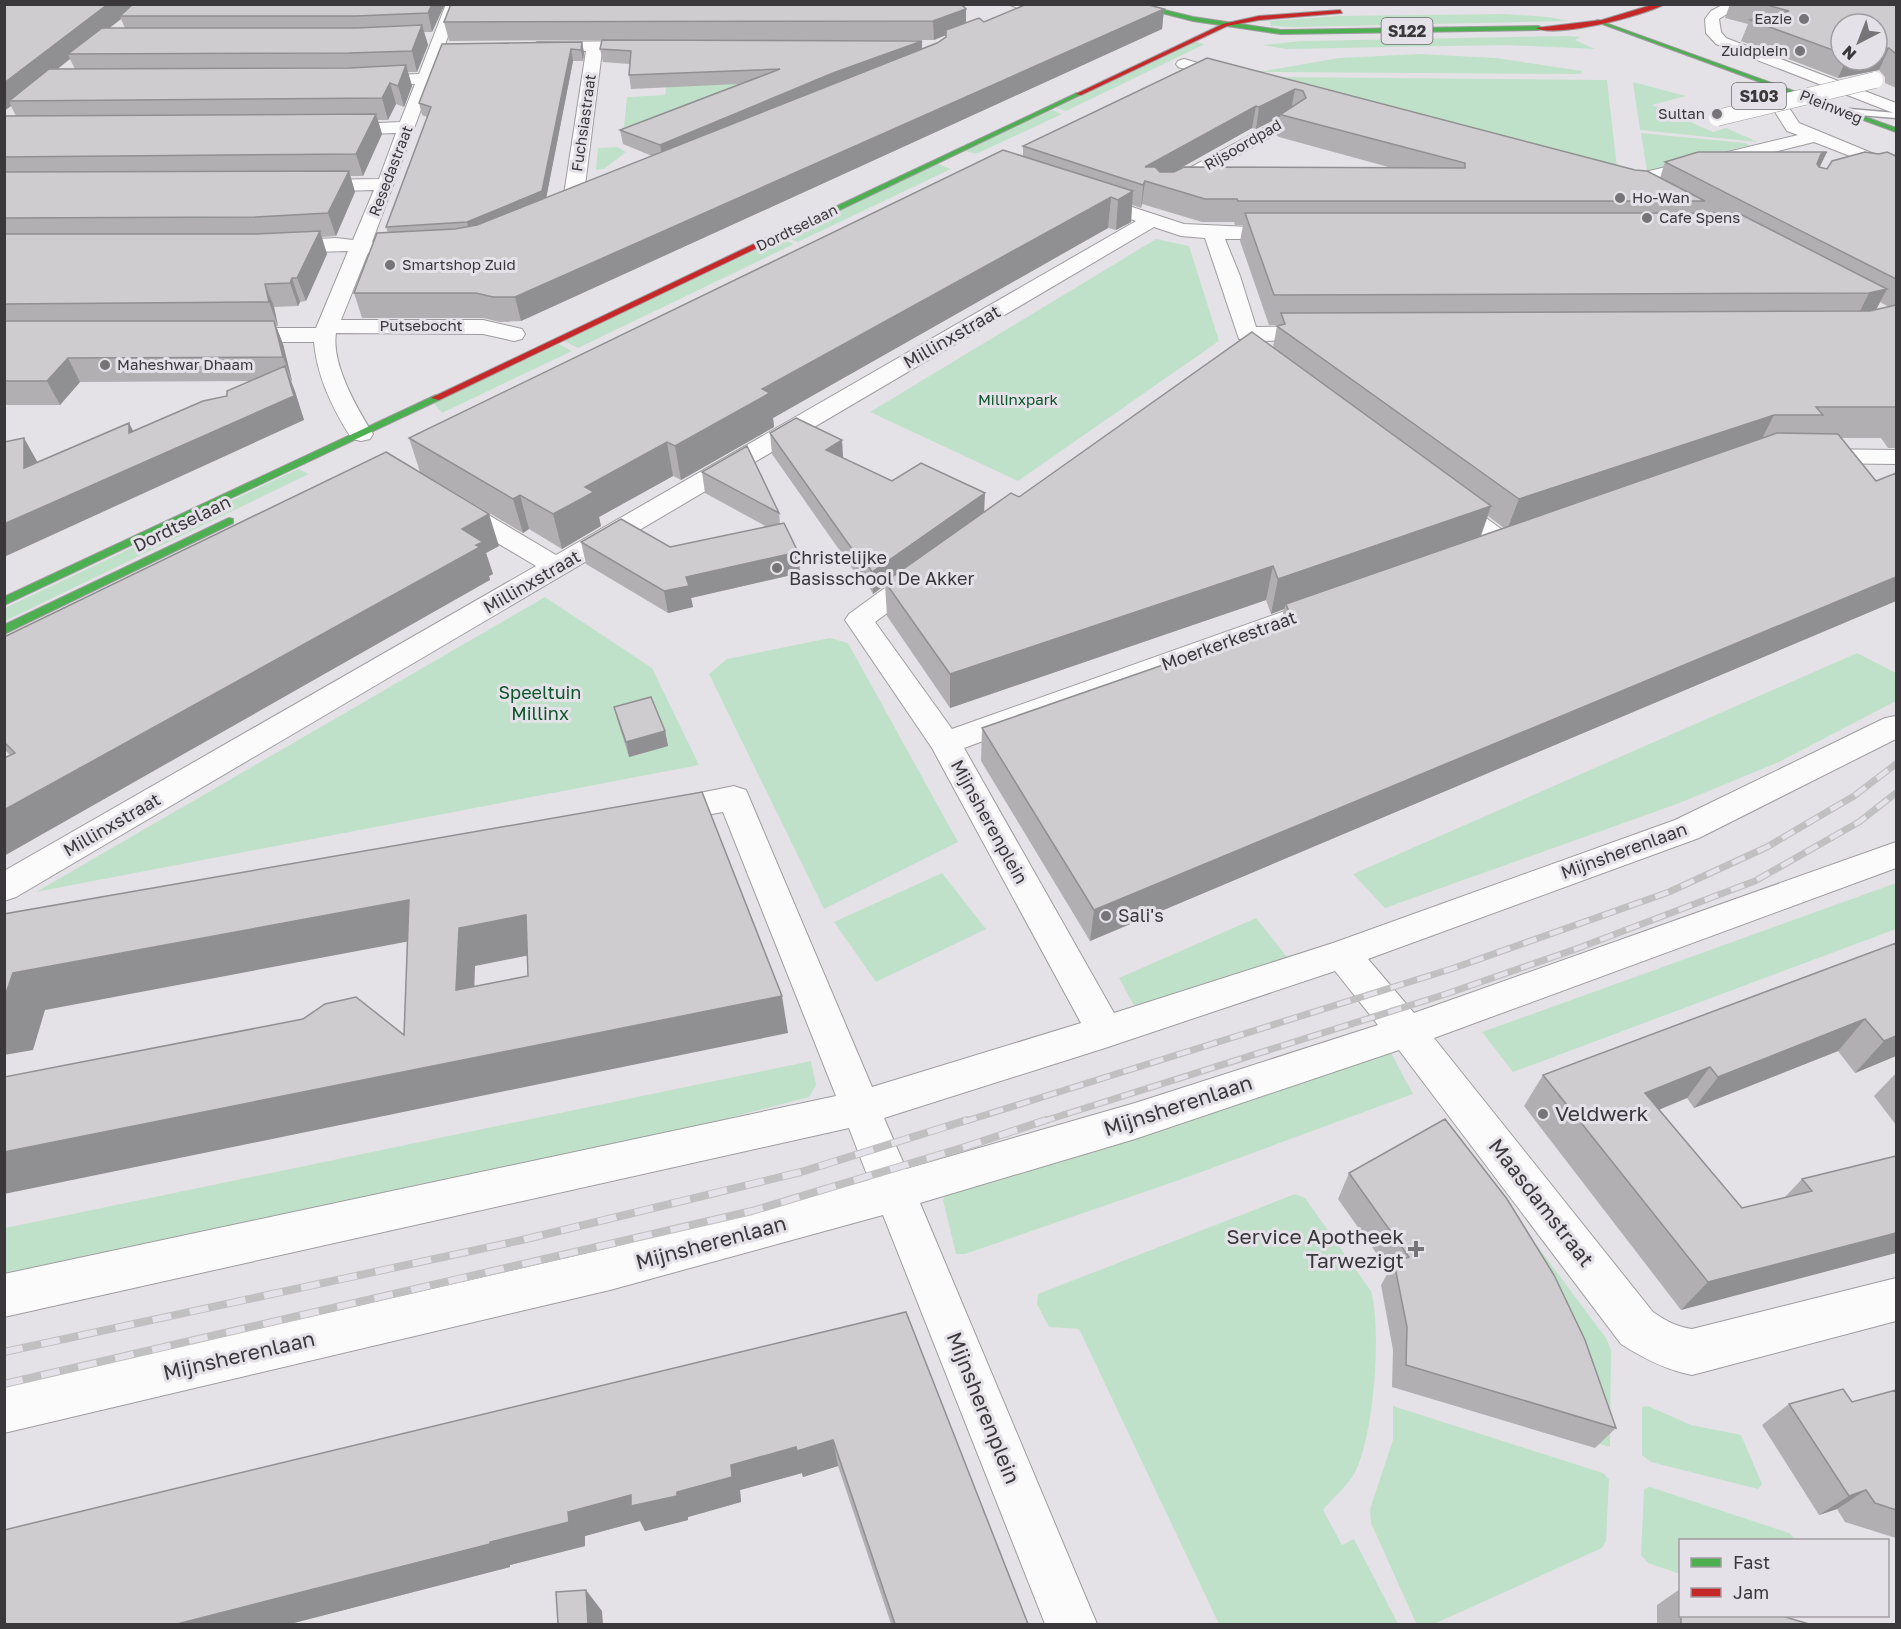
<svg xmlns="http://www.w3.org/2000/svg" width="1901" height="1629" font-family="'Golos Text',sans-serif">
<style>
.green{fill:#c0e1c9}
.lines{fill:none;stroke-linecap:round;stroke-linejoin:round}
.lane-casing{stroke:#9e9c9f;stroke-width:3}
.street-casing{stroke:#9e9c9f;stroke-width:2}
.fast-casing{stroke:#9e9c9f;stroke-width:2}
.jam-casing{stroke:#9e9c9f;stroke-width:2}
.lane{fill:#fbfbfb;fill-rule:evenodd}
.street{fill:#fbfbfb;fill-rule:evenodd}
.fast{fill:#4caf50;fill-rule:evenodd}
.jam{fill:#c62828;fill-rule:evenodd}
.rail-far1-casing{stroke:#c0c0c1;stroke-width:7}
.rail-casing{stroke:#c0c0c1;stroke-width:8}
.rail-far1{stroke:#e5e1e8;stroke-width:4.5;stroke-dasharray:14;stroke-linecap:butt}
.rail{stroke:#e5e1e8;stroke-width:6;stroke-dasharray:19;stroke-linecap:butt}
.street-bridge-casing{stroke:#9e9c9f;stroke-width:17;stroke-linecap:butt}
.street-bridge{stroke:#fbfbfb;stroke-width:16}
.wall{fill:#b1afb2;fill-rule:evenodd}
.shaded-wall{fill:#908f91}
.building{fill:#cecccf;stroke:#908f91;stroke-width:1.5;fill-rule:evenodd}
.poi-dot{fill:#767477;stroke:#e5e1e8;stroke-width:2}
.labels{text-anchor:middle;stroke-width:6;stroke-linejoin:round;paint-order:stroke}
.far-poi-label{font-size:15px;fill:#3a383b;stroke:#e5e1e8;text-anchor:start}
.far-street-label{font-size:15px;fill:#3a383b;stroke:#e5e1e8}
.far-park-label{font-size:15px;fill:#0a5529;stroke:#e5e1e8}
.shield{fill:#e5e1e8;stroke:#6d6b6f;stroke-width:1.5}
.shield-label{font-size:16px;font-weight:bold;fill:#3a383b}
.street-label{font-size:18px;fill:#3a383b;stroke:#e5e1e8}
.poi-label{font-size:18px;fill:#3a383b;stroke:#e5e1e8;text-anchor:start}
.park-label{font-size:18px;fill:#0a5529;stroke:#e5e1e8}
.near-street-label{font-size:21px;fill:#3a383b;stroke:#e5e1e8}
.near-poi-label{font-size:21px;fill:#3a383b;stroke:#e5e1e8;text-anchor:start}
</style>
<rect width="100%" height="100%" fill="#e5e2e7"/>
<path class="green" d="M1505 14 1548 17 1569 21 1293 27 1271 26 1270 21 1338 16Z
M1568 36 1580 37 1575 40 1595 49 1506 45 1286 49 1262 45 1301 41Z
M1196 42 1205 44 1066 111 1056 108Z
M1420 54 1496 58 1583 71 1580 74 1258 72 1339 58Z
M791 72 664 125 624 127 627 97 665 95 667 82Z
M1274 77 1607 80 1617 168Z
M1633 82 1686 96 1652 105 1713 132 1726 128 1758 142 1640 130Z
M1052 110 1062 114 976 154 965 151Z
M1641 133 1745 143 1750 145 1647 171Z
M617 147 626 152 604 169 596 170 598 148Z
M938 164 951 169 798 242 784 237Z
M781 238 794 244 578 348 564 341Z
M1156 239 1189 246 1219 341 1018 481 870 412Z
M559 344 572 351 442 413 434 403Z
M298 469 309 474 5 621V608Z
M545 597 652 668 699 765 36 892Z
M830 638 848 643 958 842 824 909 709 674 727 659Z
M1857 653 1896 673V701L1779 762 1677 804 1385 908 1353 874Z
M942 873 986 929 876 982 834 922Z
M1896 883V929L1513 1072 1482 1032Z
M1256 918 1288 958 1138 1013 1119 978Z
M1391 1053 1413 1094 1182 1179 965 1254H956L943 1200 946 1194 1165 1130Z
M811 1061 816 1085 809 1097 655 1137 5 1282V1228Z
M1295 1194 1305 1198 1371 1291C1382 1330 1374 1441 1353 1476 1345 1488 1332 1499 1323 1510L1342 1545 1354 1539 1398 1624H1219L1079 1329 1049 1327 1037 1304 1038 1294Z
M1523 1227 1606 1338 1611 1350 1610 1447 1600 1444 1568 1347Z
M1393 1406 1603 1473 1609 1479 1606 1541 1602 1548 1434 1624 1416 1623 1371 1523 1370 1509 1393 1440Z
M1648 1406 1691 1425 1741 1435 1762 1484 1758 1489 1651 1462 1642 1455V1407Z
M1650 1487 1789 1533 1796 1540H1680V1574L1648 1563 1641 1555 1644 1489Z"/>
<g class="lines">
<g class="lane-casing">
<path id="lane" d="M1850 109 1896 113V118L1847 114V110Z"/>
</g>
<g class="street-casing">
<path id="street" d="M446 4H460L372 242 423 244 426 248 423 252 416 254 368 253 341 320H483L522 329 525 334 522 339 514 341 483 334 336 333C331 364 357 408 373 434L370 439 361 441 352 439C333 410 317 377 314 342H234L226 340 223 335 226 330 234 328H316L348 251 279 253 272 251 269 247 272 243 279 241 336 238 353 240 374 190 309 192 302 190 300 186 302 182 309 180 379 179 396 133 336 135 330 134 327 130 330 126 336 125 400 122 415 84 364 86 356 81 364 76 419 74Z
M1008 4H1030L1039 10 1032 14Z
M1724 4H1743L1719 19 1721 32 1726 38 1896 103V114L1716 44 1706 33 1705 19 1711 11Z
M645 41 650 43 653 46 650 49 602 51 583 201 580 205H566L563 201 586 51 537 52 529 47 537 42Z
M1184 59 1240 75 1242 78 1234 83 1178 67 1176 64 1178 61Z
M1778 99 1784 100 1799 123 1896 163V174L1814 142 1644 184 1637 182 1635 178 1637 174 1798 135 1787 131 1770 104Z
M1291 113 1297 114 1300 118 1297 122 1172 193H1158L1156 189 1158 185Z
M1132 207 1184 224 1294 229 1297 233 1294 237 1287 239H1225L1240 276 1256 327 1320 326 1328 328 1331 333 1328 338 1320 340 1247 341 1239 339 1205 238 1181 236 1154 227 16 897 4 901V871L536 566 447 513 443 507 447 501 456 499 465 501 556 555 1136 221 1125 217 1122 213 1125 209Z
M1811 449 1896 450V464L1811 463 1802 461 1799 456 1802 451Z
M1447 493 1456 496 1512 537 1516 543 1512 549 1503 551 1494 549 1438 506 1434 501 1438 496Z
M921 567 931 569 935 575 931 581 875 622 952 729 1313 601 1323 598 1333 601 1337 607 1333 613 964 748 1114 1013 1333 943 1675 820 1885 718 1896 716V739L1699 838 1368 959 1414 1013 1896 842V868L1434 1038 1653 1312C1666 1321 1677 1327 1692 1329L1896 1278V1321L1692 1375C1666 1370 1643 1358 1621 1344L1399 1050 1135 1139 920 1203 1097 1624H1045L883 1215 610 1290 4 1433V1387L610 1248 869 1180 849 1128 4 1317V1274L836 1096 723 812 663 823 651 819 647 811 651 803 734 786 746 790 872 1087 1081 1023 932 748 845 620 849 614 911 569ZM1335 971 1378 1025 1135 1103 906 1169 884 1118 1105 1048Z"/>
</g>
<g class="fast-casing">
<path id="fast" d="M1127 4H1140L1193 17 1281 30 1539 26 1542 28 1539 30 1281 34 1193 21Z
M1597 20 1896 128V132L1597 22Z
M1077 93 1082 94 806 226 799 224Z
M436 395 439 396V400L4 605V597Z
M229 518 233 519V523L4 634V625Z"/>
</g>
<g class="jam-casing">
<path id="jam" d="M1655 4H1665C1643 16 1557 38 1536 28L1602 20Z
M1340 10 1342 13 1259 20 1227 26 1081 95 1076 94 1223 24 1259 16Z
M800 222 807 224 439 400 431 398Z"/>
</g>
<use href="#lane" class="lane"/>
<use href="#street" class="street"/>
<use href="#fast" class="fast"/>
<use href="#jam" class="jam"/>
<g class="rail-far1-casing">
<path id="rail-far1" d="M963 1122 1454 968 1669 892 1767 847 1854 796 1896 764
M1041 1122 1446 994 1576 949 1755 881 1859 822 1896 793"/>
</g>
<g class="rail-casing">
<path id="rail" d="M4 1352 522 1240 801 1172 967 1120
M4 1384 752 1211 965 1147 1046 1120"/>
</g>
<use href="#rail-far1" class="rail-far1"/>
<use href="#rail" class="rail"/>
<g class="street-bridge-casing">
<path id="street-bridge" d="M1717 118 1875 80"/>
</g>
<use href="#street-bridge" class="street-bridge"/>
</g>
<path class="wall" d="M4 4H445L432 32H424L428 45 417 72H408L412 86 404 107 396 104 388 120H378L382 134 363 176H350L355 192 336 236 321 237 327 254 306 301 300 302 298 306 274 307 278 326H276L283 344 292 381H291L304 420 38 462 133 431 227 396 250 381 80 382 60 405H4V116H16L11 106 4 111ZM121 19 125 28H109ZM70 59 75 69H57Z
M1730 4H1896V88L1885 83V77L1879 70 1838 78 1741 41 1748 24 1725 18ZM1841 24 1877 60H1841Z
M966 9V23L1164 9 1162 29 521 321 500 322 483 318H362L354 293 388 233 386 227 427 117 422 115 419 103 582 42 584 53 583 61H573L546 198 652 156 623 144 620 130 739 84 631 89 629 75 630 64 603 62 600 49 602 40 449 41 444 22ZM946 35V37L937 43 922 49 712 40H934Z
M1207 58 1660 178 1665 162 1820 167 1827 169 1879 154 1896 156V448H1888L1881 438H1841L1876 481 1896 473V601L1090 941 981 761 982 728 1281 623 1284 609 1271 614 1266 600 950 708 887 616 885 585 873 594 862 575 859 578 772 454 770 433 842 440 843 458 892 481 984 512 1019 497 1273 347 1277 326 1279 325H1269L1240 241 1243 225H1235L1234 222H1202L1142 204 1141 208 1132 205 1131 222 1116 230 1108 228 773 418 774 427 681 480 673 476 599 517 601 526 562 549 529 529 523 533 420 472 409 438 1023 156V146ZM1280 117 1277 136 1279 137 1392 168 1173 172 1252 128 1256 129ZM1702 209 1710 213H1701ZM1880 302 1889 307 1876 310ZM1488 516 1504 528 1481 536Z
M702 472 779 513 780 524 798 552 800 573 691 598 693 607 668 613 586 564 581 542 670 547 767 527 705 493Z
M499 546 486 553 493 574 489 576 490 580 10 755 4 749V637Z
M614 707 665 731 668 746 629 757 618 722Z
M1896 943V1056L1855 1073 1838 1051 1694 1108 1687 1098 1659 1110 1742 1208 1784 1198 1802 1179 1896 1156 1681 1310 1524 1106 1543 1075Z
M1896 1073V1125L1874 1096Z
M1349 1173 1616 1428 1595 1448 1392 1387 1393 1350 1381 1285 1389 1271 1338 1199Z
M906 1312 1028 1624H891L838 1466 803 1477 802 1473 740 1490 741 1502 688 1517V1520L645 1531 640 1521 585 1536V1546L510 1565V1567L290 1624Z
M1896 1390V1538L1845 1522 1837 1509 1819 1515 1762 1425 1789 1404 1852 1402Z
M1680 1589 1809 1624H1657V1605Z"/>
<path class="shaded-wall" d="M108 4H140L120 16 121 19 76 54H68L70 59 17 101H9L11 106 4 111V83Z
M432 4H445L432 32 428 13Z
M966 9V27L934 40 933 21Z
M1164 9 1162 29 521 321 515 297Z
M422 25 428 45 417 72 412 51Z
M922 41V54L663 160 660 145 833 73Z
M582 42 584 53 583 61 581 50Z
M1889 48 1879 70 1838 78 1846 60H1877V50Z
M571 49 573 61 545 204 470 236 467 222Z
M406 65 412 86 404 107 398 86Z
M390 83 396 104 388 120 382 98Z
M1295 89 1291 111 1282 115 1281 114 1280 117 1256 129 1259 107Z
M1256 106 1252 128 1154 183 1145 181 1142 204 1141 208 1145 167Z
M376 114 382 134 363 176 356 154Z
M1827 152 1816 175 1811 177 1821 154Z
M349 171 355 192 336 236 328 213Z
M1133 191 1131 222 1116 230 1118 200Z
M1111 197 1108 228 773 418 774 427 681 480 675 446 762 389Z
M320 231 327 254 306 301 297 278Z
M292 278 300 302 298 306 290 283Z
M265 284 274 307 278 326 269 302Z
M1887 289 1871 319 1854 323 1869 293Z
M274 321 283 344 292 381 283 357Z
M68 358 80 382 60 405 47 381Z
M285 366 295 391 304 420 4 557V524Z
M1774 415 1758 446 1507 530 1519 499Z
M129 423 142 448 129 433Z
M24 438 38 463 24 468Z
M842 440 843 461 826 450Z
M667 442 673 476 599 517 601 526 562 549 553 514 585 487Z
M985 493 984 515 885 582V585L873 594 872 572Z
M520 495 529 529 523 533 513 499Z
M1491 506 1479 540 1286 604 1284 609 1271 614 1278 579Z
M489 514 499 546 486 553 493 574 489 576 490 580 4 856V810L462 529Z
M798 552 800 573 691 598 693 607 668 613 664 591 686 577Z
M861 554 862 575 859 578 857 556Z
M1273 566 1266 600 950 708V674Z
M1896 577V601L1090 941 1094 910Z
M665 731 668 746 629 757 626 742Z
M409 900 426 938 45 1010 33 1050 4 1055V999L13 973Z
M526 915 540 953 475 966 473 1027 456 990 459 928Z
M782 996 788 1033 4 1194V1152Z
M1865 1019 1838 1051 1694 1108 1718 1077Z
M1896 1036V1056L1855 1073 1884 1041Z
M1710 1067 1687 1098 1623 1124 1645 1093Z
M1896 1233V1253L1681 1310 1708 1282Z
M833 1440 838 1466 803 1477 802 1473 740 1490 741 1502 688 1517V1520L645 1531 640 1521 585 1536V1546L510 1565V1567L290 1624H177L490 1542 568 1512 631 1495 677 1492 731 1465 796 1447Z
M1866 1490 1837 1509 1819 1515 1849 1496Z
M586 1590 602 1611 603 1624H588Z"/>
<path class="building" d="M4 4H108L4 83Z
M133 4H432L428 13 356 16H120Z
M451 4H961L966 9 933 21 444 22Z
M1027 4H1145L1164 9 515 297H493L476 293H354L377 233 455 229 477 225 937 43 946 37V30L979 18 984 22Z
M1763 4H1896V61V54L1889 48 1877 50V24H1841V53L1750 20 1789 11Z
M422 25 412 51 349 53 68 54 102 28H356Z
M602 40 922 41 833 73 660 145 620 130 780 69 629 75 631 51 600 49Z
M582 42 581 50 571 49 542 191 467 222 386 227 431 107 419 103 442 44Z
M1207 58 1635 170 1647 171 1705 201H1238L1237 199H1205L1145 181 1143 185 1023 146ZM1295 89 1303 91 1306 98 1281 114 1282 115 1465 163V168L1184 167 1174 172H1160L1155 167H1145L1256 106 1259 107Z
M406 65 398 86 390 83 382 98 9 101 49 69 349 68Z
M376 114 356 154 4 157V116Z
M1003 150 1133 191 1118 200 1111 197 766 387 762 389 770 393 675 446 667 442 585 487 594 492 553 514 520 495 513 499 409 438Z
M1698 152H1827L1821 154 1817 164 1819 167 1827 169 1832 161 1865 152 1879 154 1887 152 1896 156V279L1665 162Z
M349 171 328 213 256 217 4 218V172Z
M1245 213H1738L1887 289 1869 293 1274 295Z
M320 231 297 278H292L290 283 265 284 269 302 4 304V234H256Z
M1896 305V407H1816L1823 415H1774L1519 499 1277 326 1285 324 1281 313 1870 311Z
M4 321H274L283 357 68 358 47 381H4Z
M1252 332 1491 506 1278 579 1273 566 950 674 885 582 1011 493 1019 497Z
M285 366 294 396 4 524V442L24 438V468L129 423V433L203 401 227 396V391Z
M796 418 842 440 826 450 892 481 921 463 985 493 872 572 861 554 857 556 770 433Z
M1777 433 1838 434 1876 481 1896 473V577L1094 910 982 728 1292 620 1286 604Z
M747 446 779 513 702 472Z
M386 452 489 514 462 529 483 542 476 545 480 547 4 810V758L15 753 4 742V637Z
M621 519 670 547 784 523 798 552 686 577 689 586 664 591 581 542Z
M651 697 665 731 626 742 614 707Z
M702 792 782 996 4 1152V1077L303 1019 325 1004 356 997 404 1035 409 900 13 973 4 999V914ZM526 915 528 976 456 990 459 928Z
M1896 943V1036L1884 1041 1865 1019 1718 1077 1710 1067 1645 1093 1742 1208 1812 1191 1802 1179 1896 1156V1233L1708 1282 1543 1075Z
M1445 1119 1507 1199 1554 1275 1585 1340 1616 1428 1406 1365 1407 1327 1394 1262 1409 1257 1349 1173Z
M906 1312 1028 1624H895L833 1440 797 1451 796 1447 731 1465 732 1477 677 1492V1496L631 1506V1495L568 1512 569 1522 490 1542V1544L177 1624H4V1530Z
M1843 1389 1852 1402 1896 1390V1510L1875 1503 1866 1490 1849 1496 1789 1404Z
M586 1590 588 1624H558L556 1592Z
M1681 1616H1782L1809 1624H1681Z"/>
<g class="poi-dot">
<circle cx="1804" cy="19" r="6"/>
<circle cx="1800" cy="51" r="6"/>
<circle cx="1717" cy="114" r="6"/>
<circle cx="1620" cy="198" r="6"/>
<circle cx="1647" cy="218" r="6"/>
<circle cx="390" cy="265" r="6"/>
<circle cx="105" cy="365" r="6"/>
<circle cx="777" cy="568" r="6"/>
<circle cx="1106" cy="916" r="6"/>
<circle cx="1543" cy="1114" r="6"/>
<path d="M1413 1240h6v6h6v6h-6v6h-6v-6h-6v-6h6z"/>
</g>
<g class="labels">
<g class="far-poi-label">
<text x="1792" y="24" text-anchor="end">Eazie</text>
<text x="1788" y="56" text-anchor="end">Zuidplein</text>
<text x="1705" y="119" text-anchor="end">Sultan</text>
<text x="1632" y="203">Ho-Wan</text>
<text x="1659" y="223">Cafe Spens</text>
<text x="402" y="270">Smartshop Zuid</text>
<text x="117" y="370">Maheshwar Dhaam</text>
</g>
<g class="far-street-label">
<text transform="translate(1831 107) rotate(22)" y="5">Pleinweg</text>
<text transform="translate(584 123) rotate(-82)" y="5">Fuchsiastraat</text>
<text transform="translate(1243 145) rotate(-30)" y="5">Rijsoordpad</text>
<text transform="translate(391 171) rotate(-69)" y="5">Resedastraat</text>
<text transform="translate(797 228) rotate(-26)" y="5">Dordtselaan</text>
<text x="421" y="331">Putsebocht</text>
</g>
<g class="far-park-label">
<text x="1018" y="405">Millinxpark</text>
</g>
<g class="shield">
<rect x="1381.5" y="18" width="51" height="26" rx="4.5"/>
<rect x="1732" y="83" width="54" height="26" rx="4.5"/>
</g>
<g class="shield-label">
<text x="1407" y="37">S122</text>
<text x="1759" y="102">S103</text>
</g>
<g class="street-label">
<text transform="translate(952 337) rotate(-30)" y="6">Millinxstraat</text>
<text transform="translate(182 524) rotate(-26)" y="6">Dordtselaan</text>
<text transform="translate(532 582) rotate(-30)" y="6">Millinxstraat</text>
<text transform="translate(1229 641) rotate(-20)" y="6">Moerkerkestraat</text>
<text transform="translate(989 822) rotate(61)" y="6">Mijnsherenplein</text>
<text transform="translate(112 825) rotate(-30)" y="6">Millinxstraat</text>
<text transform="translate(1624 851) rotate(-20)" y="6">Mijnsherenlaan</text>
</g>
<g class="poi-label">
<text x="789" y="564">Christelijke<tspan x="789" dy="21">Basisschool De Akker</tspan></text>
<text x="1118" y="922">Sali's</text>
</g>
<g class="park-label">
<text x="540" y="699">Speeltuin<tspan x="540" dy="21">Millinx</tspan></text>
</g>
<g class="near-street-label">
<text transform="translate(1178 1106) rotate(-18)" y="7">Mijnsherenlaan</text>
<text transform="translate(1541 1203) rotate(52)" y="7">Maasdamstraat</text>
<text transform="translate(711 1243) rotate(-15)" y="7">Mijnsherenlaan</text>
<text transform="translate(239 1356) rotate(-13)" y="7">Mijnsherenlaan</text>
<text transform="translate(983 1408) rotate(68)" y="7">Mijnsherenplein</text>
</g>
<g class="near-poi-label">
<text x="1555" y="1121">Veldwerk</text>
<text x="1404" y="1244" text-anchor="end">Service Apotheek<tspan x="1404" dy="24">Tarwezigt</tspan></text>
</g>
</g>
<rect width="1901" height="1629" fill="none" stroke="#3a383b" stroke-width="12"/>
<rect x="1679" y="1539" width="210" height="78" fill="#e5e1e8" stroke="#a19da3" stroke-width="1.5"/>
<rect x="1691" y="1558" width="30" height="9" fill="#4caf50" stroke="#a19da3" stroke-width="1.5"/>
<text x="1733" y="1569" font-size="18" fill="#3a383b">Fast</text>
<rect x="1691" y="1588" width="30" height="9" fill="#c62828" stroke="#a19da3" stroke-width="1.5"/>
<text x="1733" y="1599" font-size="18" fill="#3a383b">Jam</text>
<g transform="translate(1859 42) rotate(222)"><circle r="28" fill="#e5e1e8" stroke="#a19da3" stroke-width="1.5"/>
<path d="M0-4.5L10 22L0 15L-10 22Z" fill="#767477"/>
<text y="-9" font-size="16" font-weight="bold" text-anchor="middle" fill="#3a383b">N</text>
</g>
</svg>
